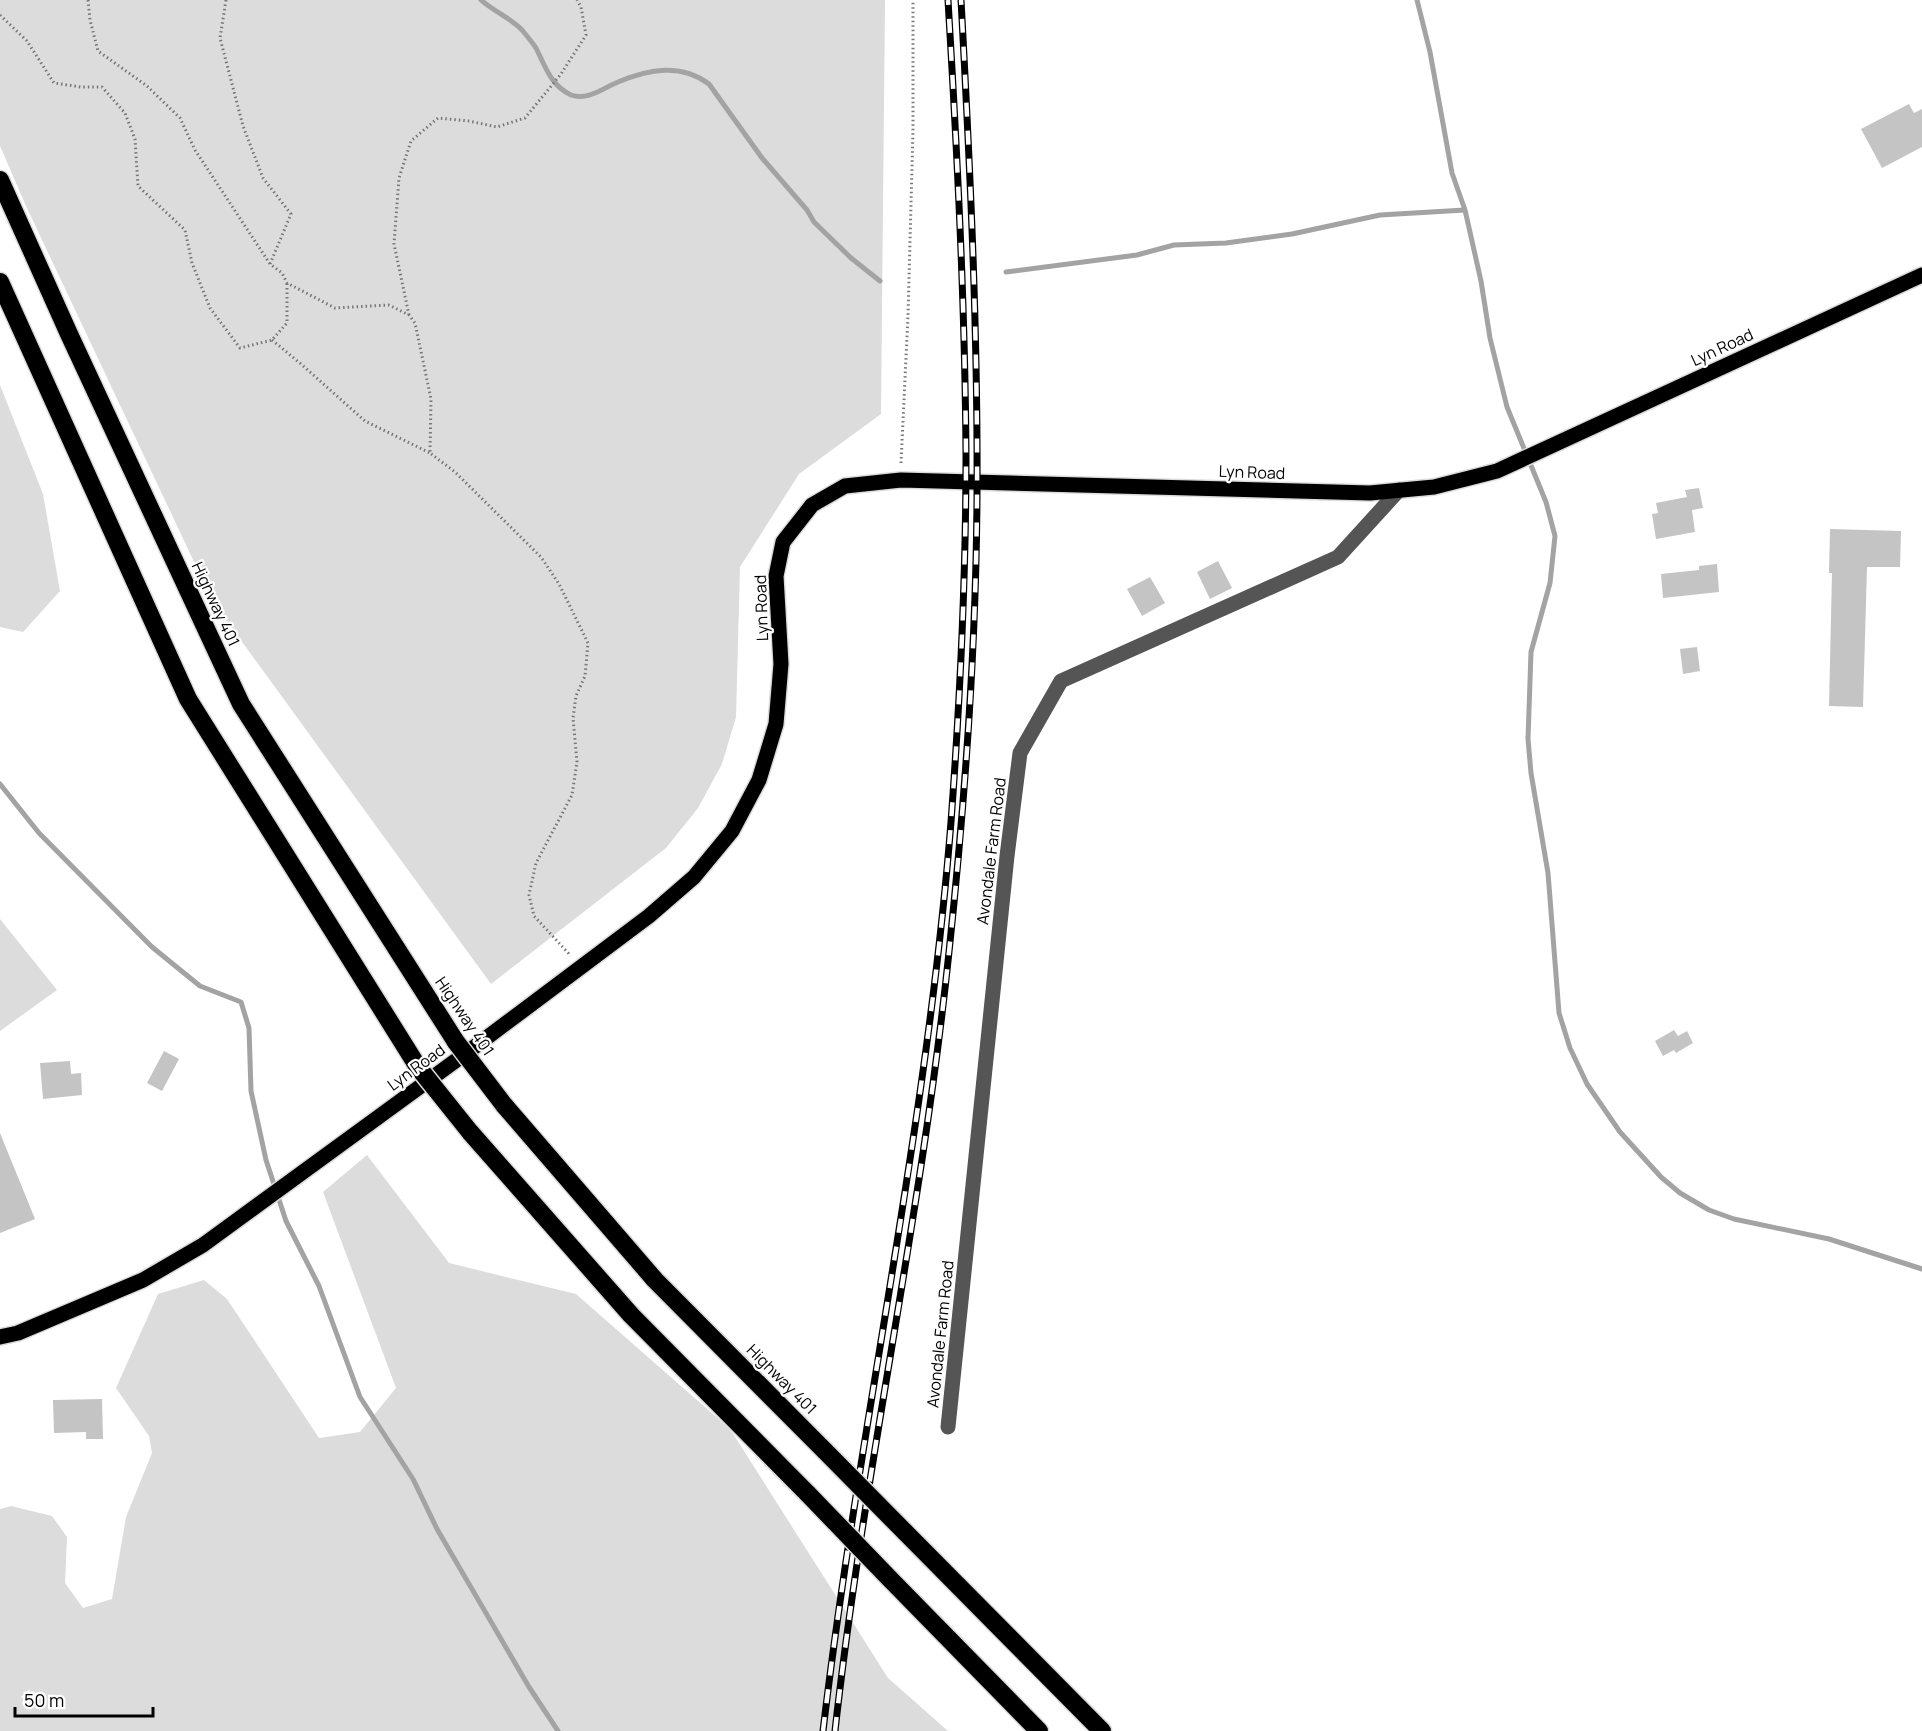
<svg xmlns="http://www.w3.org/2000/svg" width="1922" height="1731" font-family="Manrope,sans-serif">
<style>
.green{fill:#dcdcdc}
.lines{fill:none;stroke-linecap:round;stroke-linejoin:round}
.stream{stroke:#a3a3a3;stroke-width:5}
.building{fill:#c4c4c4}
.major-casing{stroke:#dbdbdb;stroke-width:18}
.highway-casing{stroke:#dbdbdb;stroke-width:21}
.path{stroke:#777;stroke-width:3;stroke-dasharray:1.5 3;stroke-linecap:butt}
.minor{stroke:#555;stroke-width:15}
.major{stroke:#000;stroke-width:15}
.highway{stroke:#000;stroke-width:18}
.rail-casing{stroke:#000;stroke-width:7}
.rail{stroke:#fff;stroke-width:4.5;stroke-dasharray:14;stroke-linecap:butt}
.highway-bridge-casing{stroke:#dbdbdb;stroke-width:21;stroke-linecap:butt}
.highway-bridge{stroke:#000;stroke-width:18}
.labels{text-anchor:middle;stroke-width:4.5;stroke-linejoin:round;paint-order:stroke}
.street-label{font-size:16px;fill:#000;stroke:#fff}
</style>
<rect width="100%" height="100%" fill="#fff"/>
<path class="green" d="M0 0H885L881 414 799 474 740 567 736 717 722 764 698 808 666 848 491 984 213 602 26 206 0 146Z
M0 385 43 494 60 591 23 632 0 627Z
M0 919 57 990 0 1031Z
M367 1155 449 1263 576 1294 730 1429 888 1678 948 1731H0V1509L11 1506 52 1516 67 1537 65 1583 83 1608 112 1599 126 1517 152 1453 149 1436 116 1388 158 1294 204 1280 227 1299 319 1438 360 1432 396 1388 323 1192Z"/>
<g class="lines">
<path class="stream" d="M481 0C493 11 511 18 522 30 527 36 532 42 536 48 545 66 551 86 571 95 588 101 603 88 618 82 649 69 681 63 709 84L762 158 807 210 814 222 851 258 880 281
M1417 0 1430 52 1452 173 1465 210 1481 281 1490 338 1507 407 1546 502 1555 536 1550 583 1531 652 1528 739 1531 773 1548 873 1559 1013 1570 1048 1587 1084 1620 1132 1661 1177 1680 1193 1709 1210 1734 1219 1829 1239 1922 1269
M1006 272 1137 255 1174 245 1226 243 1292 234 1380 215 1465 210
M0 784 39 833 152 947 200 986 241 1002 249 1028 251 1091 266 1160 286 1221 319 1286 360 1397 413 1479 437 1529 529 1687 558 1731"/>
</g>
<path class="building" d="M1909 104 1914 113 1922 109V147L1882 168 1861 129Z
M1699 488 1703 508 1692 510 1695 532 1656 539 1652 514 1658 513 1656 503 1687 497 1685 490Z
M1830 529 1901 531 1900 567H1867L1863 707 1829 706 1832 573H1829Z
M1218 561 1232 588 1210 599 1197 572Z
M1717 564 1719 592 1663 598 1661 574 1699 570V566Z
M1150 577 1165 603 1142 616 1127 589Z
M1697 647 1700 671 1683 674 1680 649Z
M1674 1030 1678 1036 1687 1031 1693 1043 1676 1053 1674 1050 1663 1056 1655 1041Z
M164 1051 179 1059 162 1091 147 1083Z
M70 1061 71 1074 81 1073 82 1095 43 1099 40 1063Z
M0 1133 35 1219 0 1233Z
M102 1399 103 1439H86V1432L54 1433 53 1400Z"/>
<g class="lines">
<g class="major-casing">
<path id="major" d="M0 1337 18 1333 143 1280 203 1245 473 1048 649 916 694 877 732 831 759 780 776 724 781 664 776 576 783 542 812 505 845 486 901 480 1370 493 1434 487 1497 471 1922 275"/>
</g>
<g class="highway-casing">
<path id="highway" d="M0 180 69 334 241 704 456 1042
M0 282 188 699 418 1067
M504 1105 655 1280 825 1451
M470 1132 631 1315 808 1494
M905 1532 1102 1731
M891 1580 1039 1731"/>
</g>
<path class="path" d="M88 0 90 20 98 51 147 86 180 118 195 150 270 264 282 273 287 283 335 308 389 305 409 315 415 323 431 399 430 453 455 472 541 557 559 584 588 643 585 676 576 696 573 718 577 762 572 795 536 863 529 895 534 916 571 956
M226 0 220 38 243 126 263 178 291 214 270 264
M0 15 27 41 54 83 81 87H102L125 113 135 139 138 186 185 230 192 263 210 308 240 348 272 340 287 323V283
M409 315 394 244 399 178 411 141 438 118 469 121 497 127 525 118 561 74 586 35 581 7 577 0
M272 340 301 364 365 421 430 453
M901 463 908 316 913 130V0"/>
<path class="minor" d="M948 1427 1007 856 1020 753 1061 681 1338 557 1399 490"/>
<use href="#major" class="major"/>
<use href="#highway" class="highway"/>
<g class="rail-casing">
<path id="rail" d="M823 1731C859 1427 927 1127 951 822 960 700 966 577 966 455 965 303 957 151 948 0
M835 1731C864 1470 922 1213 949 952 965 801 976 650 977 498 978 332 970 166 961 0"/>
</g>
<use href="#rail" class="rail"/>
<g class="highway-bridge-casing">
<path id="highway-bridge" d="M456 1042 504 1105
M418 1067 470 1132
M825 1451 905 1532
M808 1494 891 1580"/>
</g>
<use href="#highway-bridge" class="highway-bridge"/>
</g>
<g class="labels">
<g class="street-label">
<text transform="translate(1722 347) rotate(-25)" y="6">Lyn Road</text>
<text transform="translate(1252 472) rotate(2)" y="6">Lyn Road</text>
<text transform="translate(216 604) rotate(65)" y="6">Highway 401</text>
<text transform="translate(761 608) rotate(-92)" y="6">Lyn Road</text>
<text transform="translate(991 851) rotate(-83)" y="6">Avondale Farm Road</text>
<text transform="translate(465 1016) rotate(56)" y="6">Highway 401</text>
<text transform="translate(416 1067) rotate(-36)" y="6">Lyn Road</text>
<text transform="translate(940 1334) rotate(-84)" y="6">Avondale Farm Road</text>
<text transform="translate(782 1379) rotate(45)" y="6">Highway 401</text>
</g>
</g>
<path d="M15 1707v9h138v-9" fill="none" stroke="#000000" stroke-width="3"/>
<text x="24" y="1707" font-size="18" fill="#000000" stroke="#ffffff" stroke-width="4.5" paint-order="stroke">50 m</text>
</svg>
